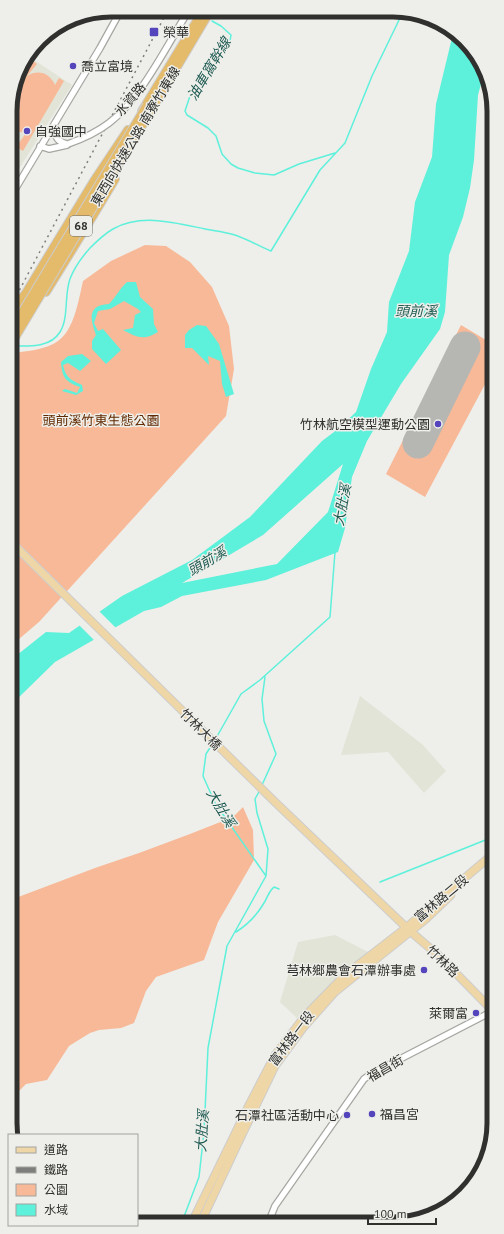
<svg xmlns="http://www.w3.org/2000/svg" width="504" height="1234" font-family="'PT Sans','Noto Sans TC',sans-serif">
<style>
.built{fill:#e1e4d7}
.green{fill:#f7b998}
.water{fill:#5df0db;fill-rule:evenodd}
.pier{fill:#eeefea}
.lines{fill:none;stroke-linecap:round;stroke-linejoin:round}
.stream{stroke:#5df0db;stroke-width:1.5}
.runway{stroke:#b6b7b3;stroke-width:31}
.minor-casing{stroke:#a6a7a2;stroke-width:8}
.major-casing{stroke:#cdcdcd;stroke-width:9}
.highway-casing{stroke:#cdcdcd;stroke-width:10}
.minor{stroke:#fff;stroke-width:5.5}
.major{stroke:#efd6a6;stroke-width:7}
.highway{stroke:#e4ba6b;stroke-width:8}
.rail{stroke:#7e7f7c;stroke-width:1.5;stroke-dasharray:2 4;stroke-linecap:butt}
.minor-bridge-casing{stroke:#a6a7a2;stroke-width:8;stroke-linecap:butt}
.highway-bridge-casing{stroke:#cdcdcd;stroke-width:10;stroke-linecap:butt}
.minor-bridge{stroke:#fff;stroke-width:5.5}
.highway-bridge{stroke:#e4ba6b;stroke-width:8}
.poi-dot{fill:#5445bc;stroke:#eeefea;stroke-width:1.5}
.labels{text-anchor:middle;stroke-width:3;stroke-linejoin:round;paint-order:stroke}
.shield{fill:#eeefea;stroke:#696966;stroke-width:1}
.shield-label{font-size:12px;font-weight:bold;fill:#30302e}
.poi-label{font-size:13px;fill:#30302e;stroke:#eeefea;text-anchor:start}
.street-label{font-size:13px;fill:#30302e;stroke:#eeefea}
.park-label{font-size:13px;fill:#622901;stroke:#eeefea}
.water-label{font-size:14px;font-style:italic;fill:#1e5a52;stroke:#eeefea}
.rim{fill:none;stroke:#30302e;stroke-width:5}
</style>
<rect width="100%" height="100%" fill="#eeefea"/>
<path class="built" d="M28 56 72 85 10 183V104L21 66Z
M360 696 423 745 446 771 424 793 388 752 341 755Z
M335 935 368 952 297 1018 280 1002 298 942Z"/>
<path class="green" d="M28 57 37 64 27 76C38 69 50 73 55 85L59 78 64 81 23 151 16 147 26 133 15 131 10 128V104L11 100 21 84 13 93 21 66Z
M145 245 166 246 190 262 212 287 229 326 234 369 226 416 39 622 12 645 11 359 15 353C27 351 40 350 51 345 74 336 78 302 83 281L111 261Z
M461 325 491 343V373L425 497 386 474Z
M243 807 253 830 254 860 218 922 204 960 156 977 146 991 134 1023 121 1028 99 1030 90 1033 69 1046 47 1080 26 1084 13 1097V899L95 868 139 853 190 834 233 817Z"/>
<path class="water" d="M454 34 464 39 484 73 478 95 474 160 470 188 463 217 449 255 445 312 440 329 401 384 367 441 352 477 345 528 338 552 266 580 182 596 161 607 144 611 55 662 12 704V659L46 632 69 633 122 596 192 560 250 517 322 441 338 429 356 412 371 369 387 332 389 302 409 251 415 202 432 157 436 104 451 42ZM343 464 328 512 277 564 182 583 263 535Z
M127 282H136L140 297 153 309 154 324 158 332C144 341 136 337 123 330L133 328 135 315 141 312 138 309 124 301 110 309 98 311 94 323 98 331 103 329 121 350 106 364 92 349V341L96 335C90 319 87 305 109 304 116 297 120 288 127 282Z
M197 325 206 326 219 344 234 394 226 397 222 384 220 361 208 356 209 365 192 348H185V335L189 330Z
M82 354 91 361 80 371 68 363 63 365C66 378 71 380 82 385L83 391 76 395 62 391 65 389 77 393 80 387C66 382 62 378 61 362L68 356Z"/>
<path class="pier" d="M98 610 117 629 95 641 78 624Z"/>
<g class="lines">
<path class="stream" d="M212 21 221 26 231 35 230 41 201 85 190 96 185 111 187 115 208 128 216 136 222 154 231 164 238 168 255 173 274 175 299 164 335 153
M13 346C29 346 50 348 60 332 69 318 64 295 70 279 74 268 82 257 90 248 97 241 104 234 113 229 141 213 176 223 205 229 215 231 225 232 235 235 247 239 259 246 271 251L320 170 345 143 372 76 400 18 406 12
M215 740 241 694 260 680 330 617 335 552
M262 785 276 754 264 721 262 699 265 677
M260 790 255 799 257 813 268 849 266 876
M380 882 493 837
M236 932C247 925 257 915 264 903 268 897 268 892 274 887L279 889
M182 1222 199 1177 204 1132 208 1048 227 946 266 876 215 803 203 776 206 754 213 743"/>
<path class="runway" d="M418 443 465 347"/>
<g class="minor-casing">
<path id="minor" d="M54 125C54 135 57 143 68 144
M40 146 49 149 67 145
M11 196 100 48 121 10
M269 1221 275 1206 364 1079 371 1074 493 1011"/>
</g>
<g class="major-casing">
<path id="major" d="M12 543 276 803 410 931 439 956 493 1011
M192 1222 250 1103 275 1055 305 1016 345 975 407 927 493 854
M201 1222 238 1143 275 1066 303 1028 335 992 426 919 451 895"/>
</g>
<g class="highway-casing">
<path id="highway" d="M142 111 203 11
M149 114 210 11
M46 292 94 214 115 179
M11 312 26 293 94 181 128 130"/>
</g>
<use href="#minor" class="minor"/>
<use href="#major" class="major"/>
<use href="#highway" class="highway"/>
<path class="rail" d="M11 306 168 10"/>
<g class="minor-bridge-casing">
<path id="minor-bridge" d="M68 144C82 139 96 133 109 123 141 99 167 45 189 10"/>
</g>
<g class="highway-bridge-casing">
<path id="highway-bridge" d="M11 331 147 105
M11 344 152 109"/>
</g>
<use href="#minor-bridge" class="minor-bridge"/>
<use href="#highway-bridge" class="highway-bridge"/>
</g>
<g class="poi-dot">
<rect x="149" y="27" width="10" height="10" rx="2"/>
<circle cx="73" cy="66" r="4"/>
<circle cx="27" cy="131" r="4"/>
<circle cx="438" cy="424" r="4"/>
<circle cx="424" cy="970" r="4"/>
<circle cx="476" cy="1013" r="4"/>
<circle cx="372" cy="1114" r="4"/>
<circle cx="347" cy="1115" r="4"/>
</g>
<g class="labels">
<rect class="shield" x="70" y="216" width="22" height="20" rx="3"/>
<g class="shield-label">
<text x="81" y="230">68</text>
</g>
<g class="poi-label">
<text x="163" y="37">榮華</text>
<text x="81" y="71">喬立富境</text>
<text x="35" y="136">自強國中</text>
<text x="430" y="429" text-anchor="end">竹林航空模型運動公園</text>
<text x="416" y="975" text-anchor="end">芎林鄉農會石潭辦事處</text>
<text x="468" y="1018" text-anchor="end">萊爾富</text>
<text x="380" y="1119">福昌宮</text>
<text x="339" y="1120" text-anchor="end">石潭社區活動中心</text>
</g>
<g class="street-label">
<text transform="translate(130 99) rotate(-50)" y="5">水資路</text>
<text transform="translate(135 136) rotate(-59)" y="5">東西向快速公路 南寮竹東線</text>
<text transform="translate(201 729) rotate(45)" y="5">竹林大橋</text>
<text transform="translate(441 898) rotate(-40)" y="5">富林路二段</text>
<text transform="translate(443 961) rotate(44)" y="5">竹林路</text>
<text transform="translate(291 1038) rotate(-53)" y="5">富林路一段</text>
<text transform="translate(385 1068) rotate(-30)" y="5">福昌街</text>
</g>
<g class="park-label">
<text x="101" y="425">頭前溪竹東生態公園</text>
</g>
<g class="water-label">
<text transform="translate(209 69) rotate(-59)" y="5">油車窩幹線</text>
<text x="416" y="316">頭前溪</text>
<text transform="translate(342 505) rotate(-79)" y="5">大肚溪</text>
<text transform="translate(207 561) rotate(-31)" y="5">頭前溪</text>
<text transform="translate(221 808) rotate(59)" y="5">大肚溪</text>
<text transform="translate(202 1131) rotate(-86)" y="5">大肚溪</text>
</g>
</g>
<path d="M0 0H504V1234H0ZM111 17H393A94 94 0 0 1 487 111V1123A94 94 0 0 1 393 1217H111A94 94 0 0 1 17 1123V111A94 94 0 0 1 111 17Z" fill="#eeefea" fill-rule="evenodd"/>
<path class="rim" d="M111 17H393A94 94 0 0 1 487 111V1123A94 94 0 0 1 393 1217H111A94 94 0 0 1 17 1123V111A94 94 0 0 1 111 17Z"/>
<rect x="8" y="1134" width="130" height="92" fill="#eeefea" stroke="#a2a39f"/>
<rect x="16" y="1147" width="20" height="6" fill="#efd6a6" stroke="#a2a39f"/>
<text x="44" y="1154" font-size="12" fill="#30302e">道路</text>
<rect x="16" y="1167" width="20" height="6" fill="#7e7f7c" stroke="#a2a39f"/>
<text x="44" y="1174" font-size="12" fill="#30302e">鐵路</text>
<rect x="16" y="1184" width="20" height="12" fill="#f7b998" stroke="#a2a39f"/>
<text x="44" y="1194" font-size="12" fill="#30302e">公園</text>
<rect x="16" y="1204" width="20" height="12" fill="#5df0db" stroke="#a2a39f"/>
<text x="44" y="1214" font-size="12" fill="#30302e">水域</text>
<path d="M368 1218v6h68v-6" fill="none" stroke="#30302e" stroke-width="2"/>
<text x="374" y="1218" font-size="12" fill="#30302e" stroke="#eeefea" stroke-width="3" paint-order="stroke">100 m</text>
</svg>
